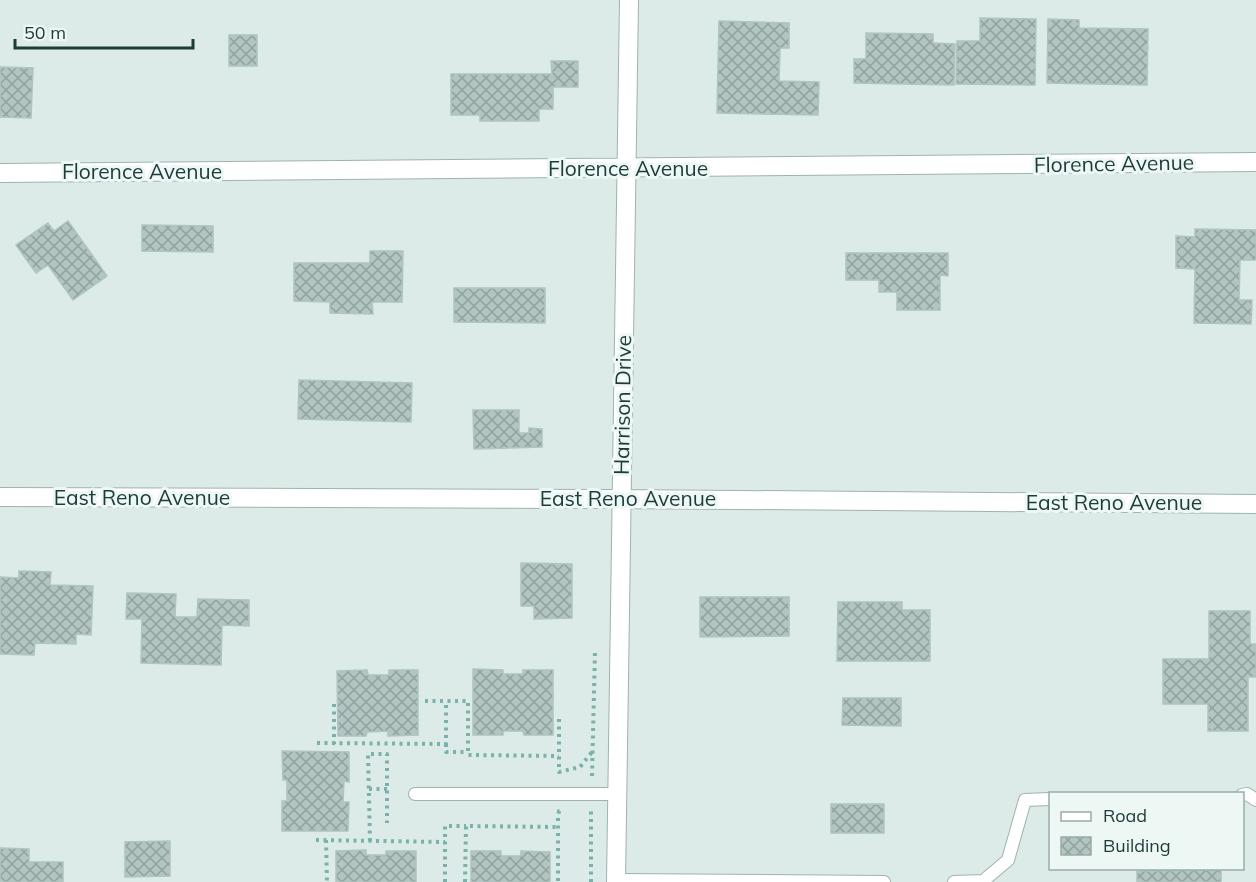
<svg xmlns="http://www.w3.org/2000/svg" width="1256" height="882" font-family="Mulish,sans-serif">
<style>
.building{fill:url(#building-cross-hatch);stroke:#aec5c0;stroke-width:1.5}
.lines{fill:none;stroke-linecap:round;stroke-linejoin:round}
.lane-casing{stroke:#9fb3af;stroke-width:14}
.street-casing{stroke:#9fb3af;stroke-width:20}
.path{stroke:#79b2ab;stroke-width:4;stroke-dasharray:3 4.5;stroke-linecap:butt}
.lane{stroke:#fff;stroke-width:12}
.street{stroke:#fff;stroke-width:18}
.labels{text-anchor:middle;stroke-width:6;stroke-linejoin:round;paint-order:stroke}
.street-label{font-size:21px;fill:#1d3b39;stroke:#edf7f4}
</style>
<defs>
<pattern id="building-cross-hatch" width="8" height="8" patternUnits="userSpaceOnUse" patternTransform="scale(1.5)"><rect width="8" height="8" fill="#b2c5c1"/><path d="M0 0l8 8M0 8l8-8" fill="none" stroke="#90a19e"/></pattern>
</defs>
<rect width="100%" height="100%" fill="#dcebe7"/>
<path class="building" d="M980 18 1036 19 1035 85 956 84 957 41H980Z
M1048 19 1079 20V28L1148 29 1147 85 1047 83Z
M719 21 789 23V48H780L779 81 819 82 818 115 717 113Z
M866 33 933 34V43L955 44 954 85 854 83V59H866Z
M229 35H257V66H229Z
M551 61H578V87H553V109H539V121H480V115H451V74H552Z
M0 67 33 68 31 118 0 117Z
M68 221 107 276 73 300 48 265 36 273 16 245 48 223 54 231Z
M142 225 213 226V252L142 251Z
M1195 229 1256 230V260H1240L1239 300H1252L1251 324 1194 323 1195 269 1176 268V236L1195 237Z
M370 251H403L402 302H372L373 314 330 313V302L294 301V263H370Z
M846 253H948V276L940 275V310H897V292H879V280H846Z
M454 288H545V323L454 322Z
M299 380 412 383 411 422 298 419Z
M473 410H519V433H529V428L542 429V447L474 449Z
M521 563 572 564V618L534 619V606H521Z
M19 571 51 572 50 585 93 586 91 635 76 634V644L35 643 34 655 0 654V577L19 578Z
M127 593 176 594 175 617H197L198 599 249 600V626L222 625 221 665 141 663 142 619H126Z
M700 597H789V636L700 637Z
M838 602H902V610H930V661H837Z
M1209 611H1250V644H1256V677H1248V731H1208V704H1163V659H1209Z
M473 669 503 670V674H523V670H553V735H524L523 731H503V735H473Z
M367 670 368 675H389V670H418V735L388 736V731L367 732 366 736H338L337 671Z
M843 698H901V726L842 725Z
M282 751 349 752V782L344 781 343 802H349L348 831H282V801H287V780H283Z
M831 804H884V833H831Z
M170 841V876L125 877V842Z
M0 848 29 849V862H63V882H0Z
M366 850V855H386V851H416V882H336V851Z
M471 851H501V856H521V851L550 852V882H471Z
M1221 870V882H1137V871Z"/>
<g class="lines">
<g class="lane-casing">
<path id="lane" d="M415 794H617
M1242 795 1247 794 1256 800
M616 880 884 882
M954 882 983 881 1008 860 1025 800 1050 799"/>
</g>
<g class="street-casing">
<path id="street" d="M0 173 1256 162
M0 497 621 499 1256 504
M616 882 629 0"/>
</g>
<path class="path" d="M425 701H468V755L559 756
M334 704V744
M559 719V772L580 767 592 752
M317 743 446 744V701
M446 744V752H468
M592 776 595 651
M369 789H387
M316 840 445 842
M326 840 327 882
M370 841 368 754H387V823
M558 881V817L559 811H561
M445 882V826H466
M465 882 466 826 558 827
M591 882V811"/>
<use href="#lane" class="lane"/>
<use href="#street" class="street"/>
</g>
<g class="labels">
<g class="street-label">
<text transform="translate(1114 164) rotate(-1)" y="7">Florence Avenue</text>
<text x="628" y="176">Florence Avenue</text>
<text x="142" y="179">Florence Avenue</text>
<text transform="translate(623 405) rotate(-89)" y="7">Harrison Drive</text>
<text x="142" y="505">East Reno Avenue</text>
<text x="628" y="506">East Reno Avenue</text>
<text x="1114" y="510">East Reno Avenue</text>
</g>
</g>
<rect x="1049" y="792" width="195" height="78" fill="#edf7f4" stroke="#9aaca9" stroke-width="1.5"/>
<rect x="1061" y="812" width="30" height="9" fill="#ffffff" stroke="#9aaca9" stroke-width="1.5"/>
<text x="1103" y="822" font-size="18" fill="#1d3b39">Road</text>
<rect x="1061" y="837" width="30" height="18" fill="url(#building-cross-hatch)" stroke="#9aaca9" stroke-width="1.5"/>
<text x="1103" y="852" font-size="18" fill="#1d3b39">Building</text>
<path d="M15 39v9h178v-9" fill="none" stroke="#1d3b39" stroke-width="3"/>
<text x="24" y="39" font-size="18" fill="#1d3b39" stroke="#edf7f4" stroke-width="4.5" paint-order="stroke">50 m</text>
</svg>
